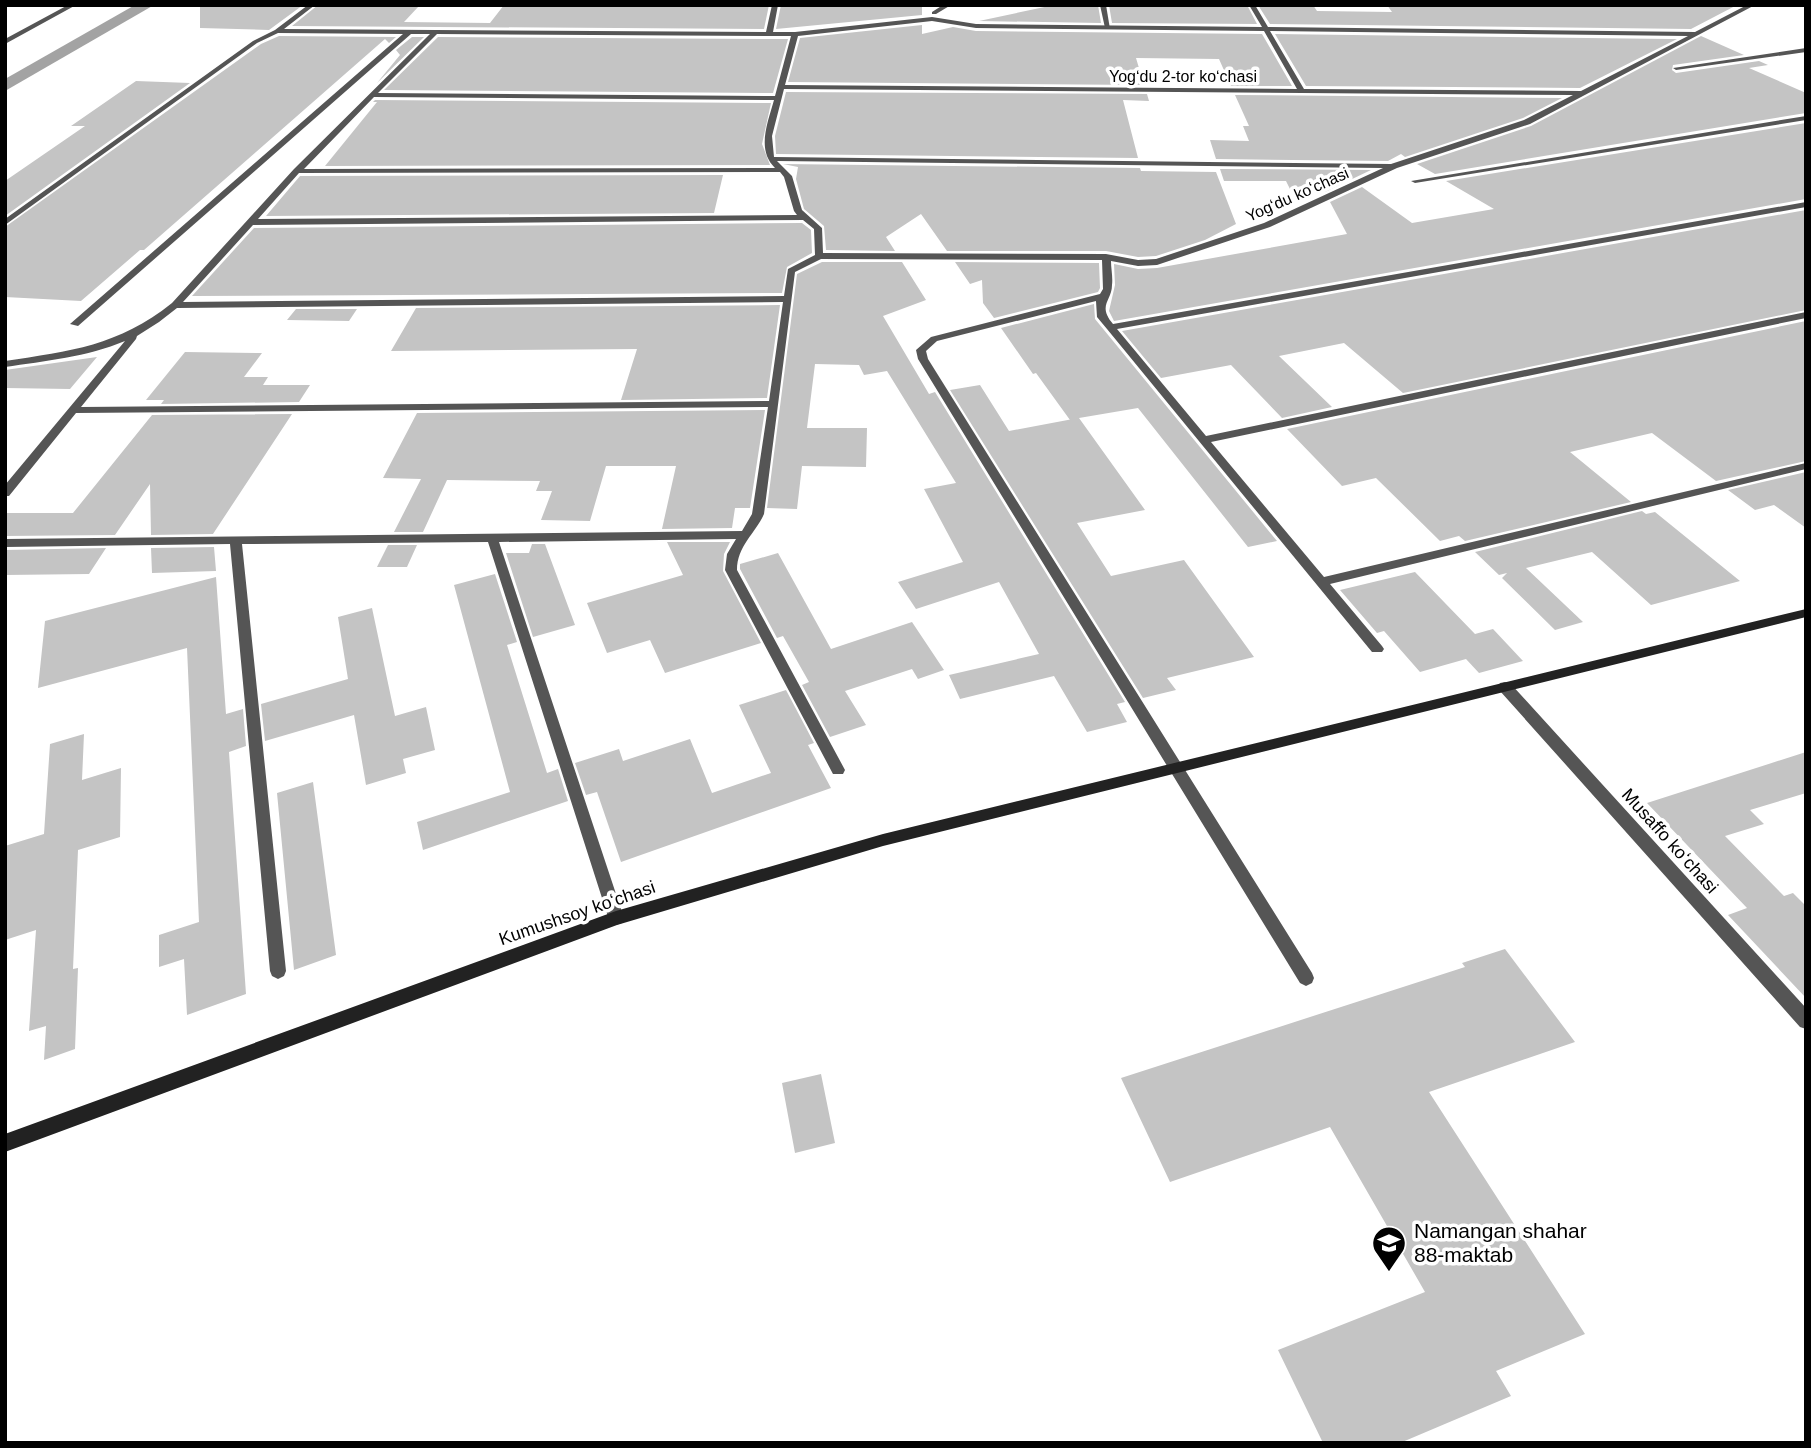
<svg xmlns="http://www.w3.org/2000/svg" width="1811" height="1448" font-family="Arial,sans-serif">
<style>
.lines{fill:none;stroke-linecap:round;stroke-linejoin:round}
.canal{fill:#a3a3a3;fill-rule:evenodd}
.building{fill:#c4c4c4}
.lane{fill:#555;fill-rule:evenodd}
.street{fill:#555;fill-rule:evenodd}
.secondary{fill:#222;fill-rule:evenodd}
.labels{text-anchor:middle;stroke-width:7;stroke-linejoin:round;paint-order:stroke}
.far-street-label{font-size:16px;fill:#000;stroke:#fff}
.street-label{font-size:18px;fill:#000;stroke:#fff}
.near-poi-label{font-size:21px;fill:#000;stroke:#fff;text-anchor:start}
</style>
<rect width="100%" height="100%" fill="#fff"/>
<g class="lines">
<path class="canal" d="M135 5H154L5 91V79Z"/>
</g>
<path class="building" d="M200 5H303L269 30 200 28Z
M318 5H413L419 6 404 22 490 23 504 5H769L764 29 292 26Z
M781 5H922V15L776 29Z
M1054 5H1098L1101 23 979 21Z
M1109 5H1247L1257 24 1112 23Z
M1258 5H1313L1317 11 1392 12 1387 5H1737L1691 29 1270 24Z
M922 25V34L953 27 976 31 1262 34 1292 86H1231L1219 59 1136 58 1144 85 788 82 800 38Z
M1275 34 1671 39H1677L1580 88 1306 86Z
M279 36 396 37 389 43 385 39 144 250H140L81 301 5 297V227L261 44Z
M1701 36 1744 55 1673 65 1672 70 1676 73 1759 61 1768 65 1749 68 1806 93V113L1435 174 1417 164 1531 126Z
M412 37H424L377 83 400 55 396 50Z
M438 37 769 39H788L773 93 384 90Z
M136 81 190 83 5 216V181L85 126H71Z
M786 92 1147 94 1149 101 1123 100 1138 158 776 154 775 136Z
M1235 95 1562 98 1523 118 1405 157 1401 154 1388 161 1216 159 1210 140 1249 141 1243 126H1249Z
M375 100 771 103 762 144 770 165 325 166 377 102H373Z
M1806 123V199L1114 321 1109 311 1115 285 1114 264 1138 269 1157 268 1347 234 1330 202 1362 187 1412 223 1494 209 1446 181Z
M783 164 1140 168 1141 171 1216 172 1236 224 1205 240 1156 256 1138 257 1106 251H947L921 214 886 237 895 251 826 250 824 226 804 209 796 179 798 167Z
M1220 169 1371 170 1325 192 1319 181 1293 195 1286 181H1224Z
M723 175 714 213 266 216 300 176Z
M1806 210V310L1403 393 1344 343 1279 356 1332 407 1282 418 1231 365 1161 378 1122 331Z
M802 223 811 230 812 253 787 267 782 293 192 296 254 228Z
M822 262H902L926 300 883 316 929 394 935 392 1125 702 1117 704 1127 722 1087 732 1054 676 960 699 949 675 1039 654 999 582 916 609 898 582 963 562 924 489 956 483 887 371 864 375 859 365 815 364 807 428H867L866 467 802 466 797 509 767 508 797 274Z
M955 262 1099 263 1100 288 1098 292 994 318 983 303 982 280 970 284Z
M1094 304 1095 319 1277 541 1248 547 1138 408 1079 418 1145 510 1077 523 1111 576 1184 560 1254 657 1167 678 1176 690 1143 698 950 390 980 385 1009 431 1073 419 1070 420 1036 373 1033 374 1001 328Z
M780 305 767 398 621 400 637 349 391 351 416 308Z
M296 309H357L349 321 287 320Z
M1806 321V461L1716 481 1652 433 1570 452 1631 502 1465 541 1459 536 1440 541 1376 478 1342 486 1287 429Z
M185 352 262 353 244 377H268L263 385H310L299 402 161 404 164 400H146Z
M97 357 70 389 5 388V370Z
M765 410 750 508H735L732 528 662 529 676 466H606L590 521 541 520 552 491H536L540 481 447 480 423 532H394L421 479 383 478 417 413Z
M292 414 213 534 151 535 150 484 115 535 5 536V513H73L152 415Z
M1806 472V528L1774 505 1755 510 1728 490Z
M1642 511 1646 514 1655 512 1740 581 1651 605 1592 552 1526 568 1583 622 1555 630 1502 578 1507 573 1499 575 1475 552Z
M667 542H730L724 554 723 571 761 643 665 673 650 640 607 653 587 603 683 575Z
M532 544H545L575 625 533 637 506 553H529Z
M388 545H417L407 567H377Z
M214 547 216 571 152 573 151 548Z
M106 548 89 574 5 575V550Z
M778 553 831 649 912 622 944 670 918 679 912 669 845 691 866 725 830 737 802 685 809 682 783 636 777 638 740 569V564Z
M1415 572 1475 634 1493 629 1523 661 1479 673 1466 659 1420 672 1384 631 1377 633 1340 590Z
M495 574 517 642 507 645 547 773 558 769 568 801 423 850 417 822 510 792 454 585Z
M216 577 226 714 243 709 246 746 229 752 246 994 187 1015 184 959 159 967V935L199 922 187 648 38 688 45 621Z
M372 608 395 716 426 707 435 750 403 759 406 773 366 785 354 715 265 741 261 704 348 679 338 617Z
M786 690 814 743 808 745 831 788 621 862 597 792 586 795 575 763 619 749 623 761 690 739 712 793 771 773 739 705Z
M84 734 82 780 121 768 120 837 78 850 73 969 78 968 75 1049 44 1060 46 1026 29 1031 36 930 5 940V846L44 834 50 744Z
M1806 752V793L1750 810 1764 824 1725 836 1784 896 1793 893 1806 906V998L1728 915 1747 908 1647 803Z
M313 782 336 955 294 970 277 793Z
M1505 949 1575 1042 1429 1092 1585 1334 1496 1371 1511 1396 1400 1443H1323L1278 1350 1425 1292 1330 1127 1170 1182 1121 1078 1465 967 1462 963Z
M821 1074 835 1143 795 1153 782 1083Z"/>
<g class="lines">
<path class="lane" d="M1100 5H1106L1110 29 1105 28Z"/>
<path class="street" d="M68 5H76L5 44V39Z
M308 5H315L284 29 766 32 772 5H778L773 32H795L932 17 976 24 1262 27 1249 5H1255L1268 27 1695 32 1747 5H1755L1530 124 1397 168 1270 227 1157 265 1138 266 1111 261C1111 269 1113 277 1112 285 1112 301 1097 305 1113 324L1806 202V207L1117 329 1206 436 1806 312V318L1211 442 1324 577 1806 463V469L1330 584 1382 646 1384 649 1382 652H1372L1107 329 1097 317 1096 301 937 341 926 351 928 359 1312 973 1314 978 1312 983 1306 986 1300 983 918 359 916 350 931 337 1100 294 1103 289 1102 260 821 259 795 272 764 514C755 534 737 546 737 570L845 770 843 774H833L725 570 727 554 736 539 499 542 624 918 622 923 616 925 610 923 488 542 242 544 286 971 284 976 278 979 272 976 270 971 230 544 5 547V539L742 531 752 514 768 407 76 413 9 496H5V485L125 341C87 357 45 361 5 367V361C71 351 118 346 172 303L294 169 430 34H411L78 326 70 324 403 34 278 33 257 43 5 225V219L253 41 275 30ZM932 21 976 28 1264 31 1297 89 785 85 798 36ZM1270 31 1688 36 1581 91 1304 89ZM437 34 769 36H791L775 96 378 93ZM784 89 1573 95 1524 120 1391 164 774 157 772 136ZM374 97 774 100C768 122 756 150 775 168L304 169ZM777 161 1383 168 1264 223 1156 259 1138 260 1106 254 823 253 822 228 802 210 792 176ZM780 172 784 177 794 211 797 215 258 219 299 173ZM803 220 814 229 815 255 788 269 784 296 183 302 253 225ZM783 302 769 401 81 407 136 339 137 336 159 322 177 308Z
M943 5H951L936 14H932V12Z
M1806 48V52L1676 70 1673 68Z
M1806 116V120L1415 183 1411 181Z
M1505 682 1510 683 1806 1008V1029L1800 1027 1500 691 1498 687 1500 683Z"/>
<path class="secondary" d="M1806 609V617L883 846 617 925 5 1152V1134L616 911 883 834Z"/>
</g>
<defs>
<g id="school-pin" transform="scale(1.75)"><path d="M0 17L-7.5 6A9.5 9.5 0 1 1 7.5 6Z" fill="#000" stroke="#fff"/><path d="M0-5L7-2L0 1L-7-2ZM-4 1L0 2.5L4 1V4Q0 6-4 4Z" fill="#fff"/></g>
</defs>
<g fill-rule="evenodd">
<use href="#school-pin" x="1389" y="1243"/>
</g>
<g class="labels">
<g class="far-street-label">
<text x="1183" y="82">Yogʻdu 2-tor koʻchasi</text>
<text transform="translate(1297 194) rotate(-24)" y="6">Yogʻdu koʻchasi</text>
</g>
<g class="street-label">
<text transform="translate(1670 841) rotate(48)" y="6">Musaffo koʻchasi</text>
<text transform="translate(577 913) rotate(-19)" y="6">Kumushsoy koʻchasi</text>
</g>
<g class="near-poi-label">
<text x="1414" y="1238">Namangan shahar<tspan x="1414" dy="24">88-maktab</tspan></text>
</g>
</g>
<rect width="1811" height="1448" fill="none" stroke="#000000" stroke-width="14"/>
</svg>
